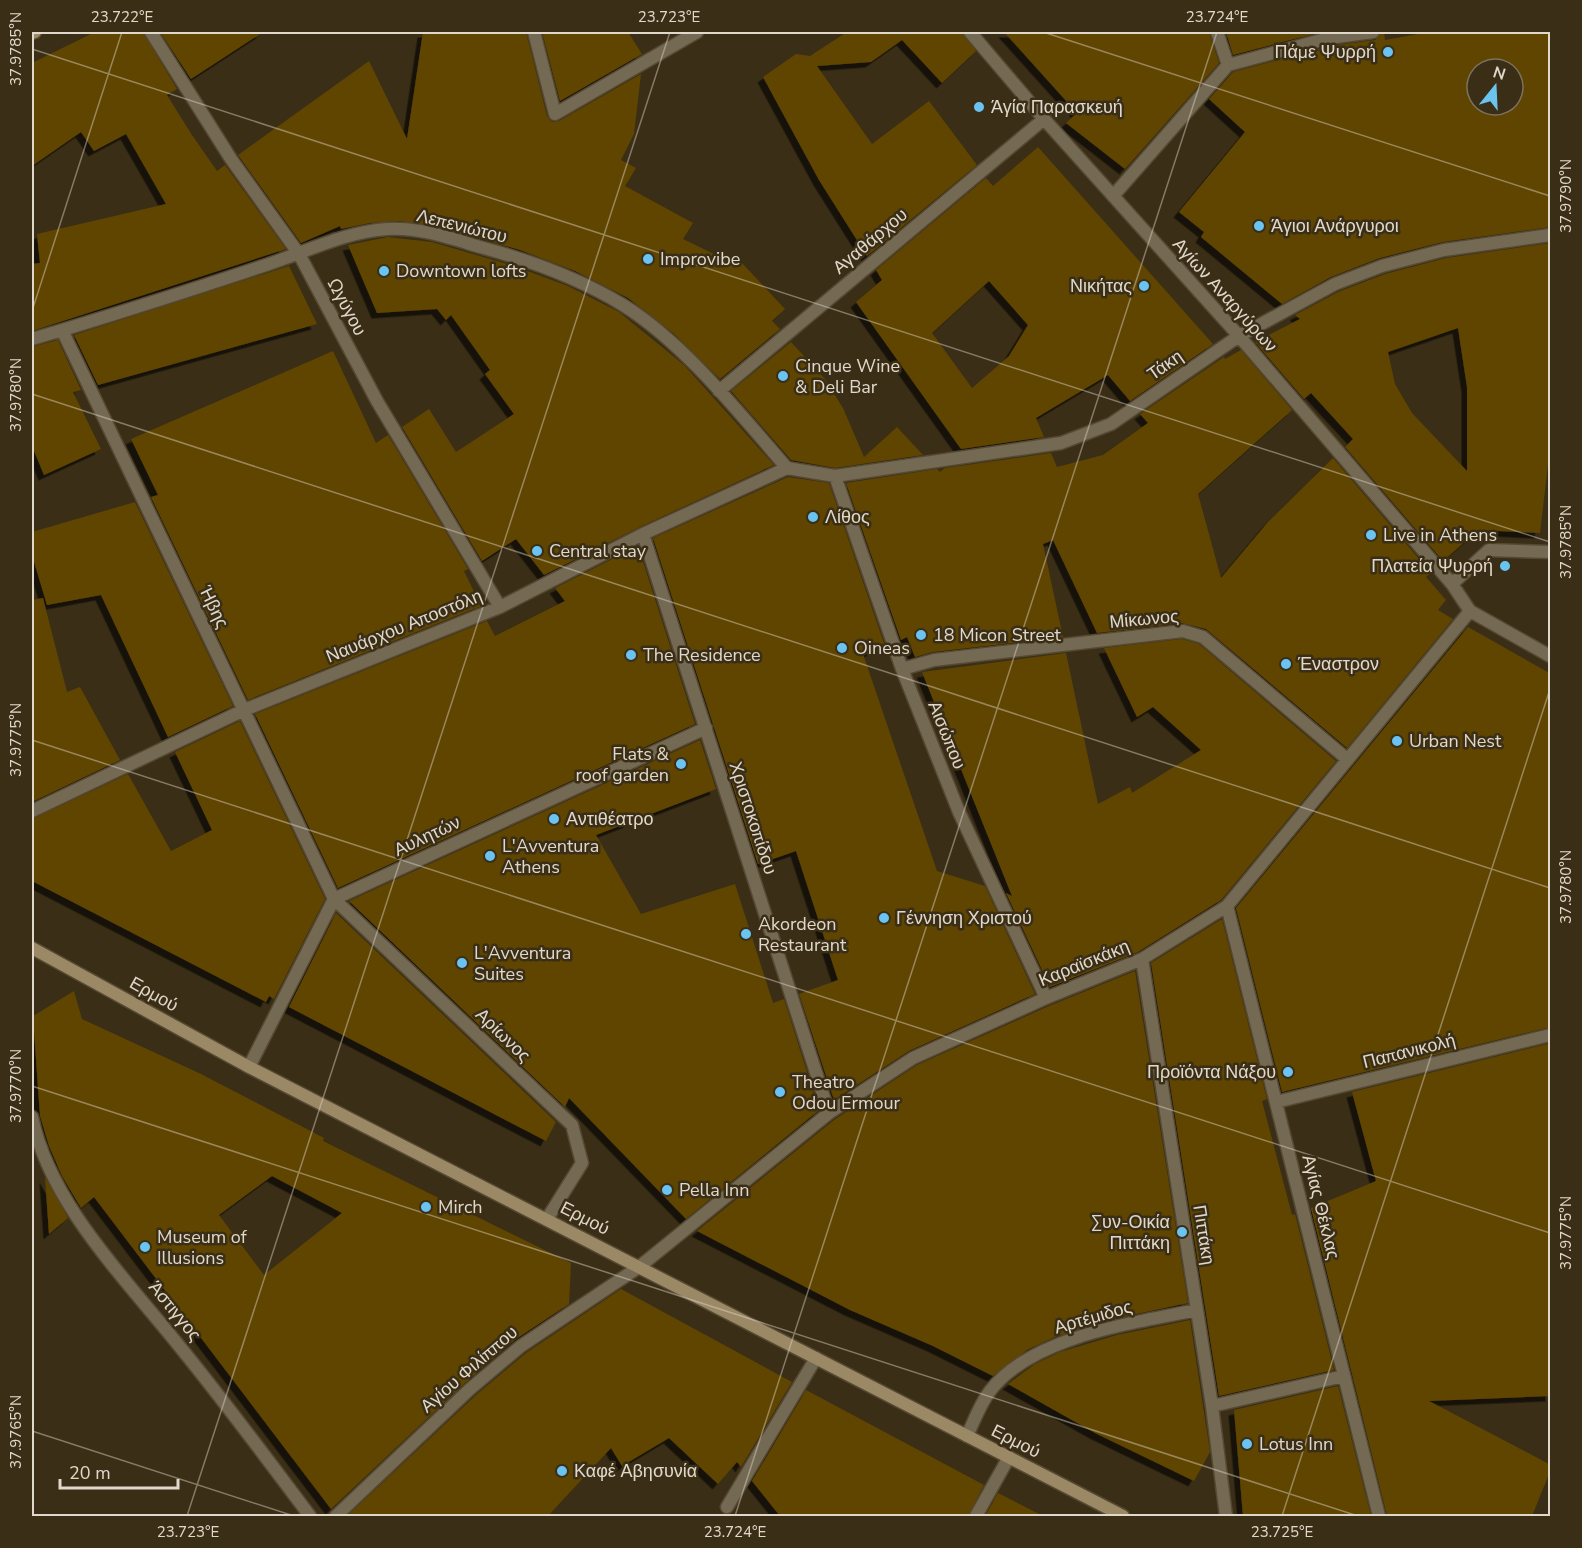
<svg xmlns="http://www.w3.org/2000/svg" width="1582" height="1548" font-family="'Nunito Sans',sans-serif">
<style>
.building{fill:#5f4506;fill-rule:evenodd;filter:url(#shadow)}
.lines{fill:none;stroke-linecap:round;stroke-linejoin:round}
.street-casing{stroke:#554933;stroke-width:15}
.secondary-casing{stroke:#554933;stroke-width:15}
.street{stroke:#746953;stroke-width:12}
.secondary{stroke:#9b8865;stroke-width:12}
.ticks{fill:none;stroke:#e0d8ca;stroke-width:1.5;stroke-opacity:0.45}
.poi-dot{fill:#6ac3f1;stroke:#3a2e16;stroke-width:2}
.labels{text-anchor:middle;stroke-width:5;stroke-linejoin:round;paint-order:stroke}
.poi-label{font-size:18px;fill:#e0d8ca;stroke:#3a2e16;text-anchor:start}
.street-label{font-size:18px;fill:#e0d8ca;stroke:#3a2e16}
.neatline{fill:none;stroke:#e0d8ca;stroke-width:2}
.ticks-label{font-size:15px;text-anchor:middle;fill:#e0d8ca}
</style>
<defs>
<filter id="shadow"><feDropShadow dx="-5.5" dy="5.5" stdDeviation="0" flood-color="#0009"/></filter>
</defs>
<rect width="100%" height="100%" fill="#3a2e16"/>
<path class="building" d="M95 32H143L177 89 167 95 192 135 217 171 225 165 286 249 32 331V264L40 263 37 234 166 204 126 134 94 151 81 132 32 166V63Z
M160 32H263L191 79Z
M423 32H526L547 116 552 122 559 121 641 74 634 134 621 160 636 168 625 186 693 223 683 239 722 258 742 263 785 309 772 321 780 329 720 379 673 333 628 298 575 271 520 250 436 226 399 221 370 223 341 229 340 226 301 243 238 155 369 61 407 139Z
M542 32H628L642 54 560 101Z
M847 32H962L976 51 942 83 902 40 871 62 817 66 872 144 929 101 977 165 867 256 819 180 763 77 796 54 810 56Z
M1004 32H1209L1219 63 1125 169 1066 123 1077 113Z
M1226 32H1321L1233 55Z
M1381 32H1384L1385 40 1429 32H1551V227L1443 242 1380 258 1331 277 1282 304 1201 237 1204 232 1179 212 1245 132 1209 99 1233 72 1331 46 1375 40ZM1477 69H1513V105H1477Z
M1038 147 1213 344 1130 401 1108 375 1036 418 1044 437 961 449 856 302 882 280 876 270 986 178 993 186ZM989 281 1028 325 1009 356 972 388 932 333Z
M388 237 432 242 514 266 568 286 619 312 684 365 774 465 640 527 544 575 516 539 482 561 402 427 429 409 456 452 514 414 485 374 490 370 451 315 446 320 437 309 377 313 348 245Z
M1551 243V439L1540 533 1478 530 1443 561 1345 447 1353 439 1311 393 1304 399 1255 342 1300 319 1295 315 1338 292 1385 274 1446 258ZM1458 328 1467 387V471L1412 413 1395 384 1388 352Z
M289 266 317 324 98 385 74 335Z
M58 340 81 390 73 392 101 449 44 475 32 446V347Z
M791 342 824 378 843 408 864 457 897 427 923 455 835 468 791 460 731 391Z
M1241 350 1292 410 1198 494 1221 578 1268 522 1333 458 1431 573 1426 577 1446 600 1438 610 1453 619 1347 748 1206 629 1182 623 1097 633 1053 540 1043 544 1063 637 933 652 915 657 907 637 901 640 846 483 937 469 940 472 945 468 1051 453 1057 467 1103 455 1148 423 1140 414 1224 357 1225 359Z
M333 351 376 443 388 435 468 569 464 571 481 606 248 700 151 497 158 495 131 439Z
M788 477 829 483 885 646 863 654 937 871 985 886 1035 994 909 1051 834 1100 799 994 838 980 796 851 758 864 653 538Z
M135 502 233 706 168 737 101 595 47 605 32 555V532Z
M638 546 695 724 338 888 255 714 487 621 495 636 565 601 555 588Z
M43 598 67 692 80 687 120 760 32 802V600Z
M1468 627 1551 674V1027L1282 1092 1236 908Z
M1182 639 1199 644 1336 761 1221 900 1138 952 1050 987 1006 893 1012 896 922 672 1066 653 1098 804 1130 787 1132 793 1201 750 1153 707 1137 717 1104 648Z
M240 721 325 899 274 999 269 996 266 1002 32 881V819L128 774 171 851 212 830 175 752Z
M700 740 716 789 596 835 641 914 735 884 773 1003 784 999 819 1110 686 1219 569 1098 565 1107 349 901Z
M336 913 556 1122 546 1141 289 1007Z
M1222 919 1267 1099 1262 1101 1292 1215 1295 1214 1334 1370 1219 1396 1151 963Z
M1135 971 1188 1303 1113 1319 1055 1337 1027 1350 993 1376 933 1346 850 1310 697 1231 834 1120 917 1065 1049 1006Z
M74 991 82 1019 201 1074 324 1138 323 1141 571 1263 569 1304 516 1339 465 1383 331 1509 94 1197 81 1208 62 1176 49 1146 40 1116 33 1016ZM272 1176 342 1213 264 1275 219 1215Z
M1551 1043V1396L1429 1401 1551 1465V1469L1532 1516H1387L1311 1208 1376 1181 1352 1092Z
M45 1177 68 1218 49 1234Z
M621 1289 792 1382 741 1467 737 1462 718 1484 669 1438 622 1466 611 1448 548 1516H347L476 1395 526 1353Z
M1190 1320 1210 1452 1194 1481 1095 1433 1008 1384 1035 1364 1060 1352 1117 1335Z
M1338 1386 1371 1516H1243L1234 1410Z
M806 1390 984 1485 968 1516H780L752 1481Z
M998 1493 1043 1516H985Z"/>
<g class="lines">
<g class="street-casing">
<path id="street" d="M151 32 231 159 299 254 377 401 500 607
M534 32 555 114 697 32
M970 32 1044 119 1239 336 1452 584
M1217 32 1228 65
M1228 65 1329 38 1373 32
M1113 196 1228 65
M62 330 334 899 572 1125 582 1163 547 1219
M32 339C110 316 188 291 266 265 306 252 344 232 387 229 419 227 450 238 480 247 529 260 580 279 623 305 684 343 740 414 787 468
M719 391 1044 119
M787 468 835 476 1061 443 1111 424 1239 336 1335 284 1382 266 1444 250 1550 235
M835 476 902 669 959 812 1046 998
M643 534 829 1113
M1550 552 1489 550 1452 584 1470 611 1550 656
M902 669 934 660 1183 631 1203 637 1347 759
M32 811 244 710 500 607 643 534 787 468
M1227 906 1379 1516
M1142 959 1212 1406 1226 1516
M249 1067 334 899 706 728
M1276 1102 1550 1035
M32 1117C50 1204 125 1278 180 1347 225 1402 267 1459 310 1516
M1212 1406 1344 1376
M967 1436C974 1421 980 1404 990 1391 1032 1336 1134 1323 1197 1310
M727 1507 816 1358
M336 1516 470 1389 521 1346 639 1267 829 1113 913 1058 1046 998 1142 959 1227 906 1470 611
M976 1516 1009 1457"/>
</g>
<g class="secondary-casing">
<path id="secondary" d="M32 33 35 32
M32 948 249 1067 1123 1516"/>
</g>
<use href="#street" class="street"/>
<use href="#secondary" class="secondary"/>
</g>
<path class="ticks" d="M1043 32 1550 196M32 49 1550 542M32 311 122 32M32 394 1550 888M32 740 1550 1233M32 1086 1358 1516M32 1431 294 1516M187 1516 670 32M735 1516 1217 32M1282 1516 1550 689"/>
<g class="poi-dot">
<circle cx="1388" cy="52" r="6"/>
<circle cx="979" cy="107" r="6"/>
<circle cx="1259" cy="226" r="6"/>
<circle cx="648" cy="259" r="6"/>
<circle cx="384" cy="271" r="6"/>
<circle cx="1144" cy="286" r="6"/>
<circle cx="783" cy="376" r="6"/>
<circle cx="813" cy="517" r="6"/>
<circle cx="1371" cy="535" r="6"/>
<circle cx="537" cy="551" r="6"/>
<circle cx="1505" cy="566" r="6"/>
<circle cx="921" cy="635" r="6"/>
<circle cx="842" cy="648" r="6"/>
<circle cx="631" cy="655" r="6"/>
<circle cx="1286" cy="664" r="6"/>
<circle cx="1397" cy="741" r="6"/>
<circle cx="681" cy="764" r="6"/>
<circle cx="554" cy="819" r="6"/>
<circle cx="490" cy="856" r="6"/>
<circle cx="884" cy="918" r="6"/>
<circle cx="746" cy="934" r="6"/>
<circle cx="462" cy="963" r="6"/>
<circle cx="1288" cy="1072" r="6"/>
<circle cx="780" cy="1092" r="6"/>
<circle cx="667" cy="1190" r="6"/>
<circle cx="426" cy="1207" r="6"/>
<circle cx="1182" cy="1232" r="6"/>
<circle cx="145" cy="1247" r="6"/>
<circle cx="1247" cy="1444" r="6"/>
<circle cx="562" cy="1471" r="6"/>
</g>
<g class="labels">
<g class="poi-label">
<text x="1376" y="58" text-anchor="end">Πάμε Ψυρρή</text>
<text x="991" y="113">Άγία Παρασκευή</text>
<text x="1271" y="232">Άγιοι Ανάργυροι</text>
<text x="660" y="265">Improvibe</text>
<text x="396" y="277">Downtown lofts</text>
<text x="1132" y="292" text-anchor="end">Νικήτας</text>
<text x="795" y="372">Cinque Wine<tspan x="795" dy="21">&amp; Deli Bar</tspan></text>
<text x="825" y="523">Λίθος</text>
<text x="1383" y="541">Live in Athens</text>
<text x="549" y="557">Central stay</text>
<text x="1493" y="572" text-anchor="end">Πλατεία Ψυρρή</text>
<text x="933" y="641">18 Micon Street</text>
<text x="854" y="654">Oineas</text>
<text x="643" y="661">The Residence</text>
<text x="1298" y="670">Έναστρον</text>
<text x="1409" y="747">Urban Nest</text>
<text x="669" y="760" text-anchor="end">Flats &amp;<tspan x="669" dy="21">roof garden</tspan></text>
<text x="566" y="825">Αντιθέατρο</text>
<text x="502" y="852">L'Avventura<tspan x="502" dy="21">Athens</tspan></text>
<text x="896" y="924">Γέννηση Χριστού</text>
<text x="758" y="930">Akordeon<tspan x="758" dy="21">Restaurant</tspan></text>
<text x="474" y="959">L'Avventura<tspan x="474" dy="21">Suites</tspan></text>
<text x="1276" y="1078" text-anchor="end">Προϊόντα Νάξου</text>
<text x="792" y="1088">Theatro<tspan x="792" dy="21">Odou Ermour</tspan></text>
<text x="679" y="1196">Pella Inn</text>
<text x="438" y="1213">Mirch</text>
<text x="1170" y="1228" text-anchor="end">Συν-Οικία<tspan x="1170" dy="21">Πιττάκη</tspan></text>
<text x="157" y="1243">Museum of<tspan x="157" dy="21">Illusions</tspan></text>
<text x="1259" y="1450">Lotus Inn</text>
<text x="574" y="1477">Καφέ Αβησυνία</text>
</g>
<g class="street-label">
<text transform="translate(462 226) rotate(14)" y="6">Λεπενιώτου</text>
<text transform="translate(870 241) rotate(-40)" y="6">Αγαθάρχου</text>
<text transform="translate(1225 295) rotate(48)" y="6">Αγίων Αναργύρων</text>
<text transform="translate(347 307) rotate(62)" y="6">Ωγύγου</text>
<text transform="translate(1165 365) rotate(-35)" y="6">Τάκη</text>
<text transform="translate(214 607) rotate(64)" y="6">Ήβης</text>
<text transform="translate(1144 619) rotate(-5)" y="6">Μίκωνος</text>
<text transform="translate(404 626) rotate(-22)" y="6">Ναυάρχου Αποστόλη</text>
<text transform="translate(947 735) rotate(68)" y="6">Αισώπου</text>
<text transform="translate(753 818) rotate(72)" y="6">Χριστοκοπίδου</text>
<text transform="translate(427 836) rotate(-25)" y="6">Αυλητών</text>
<text transform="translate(1084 963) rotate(-22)" y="6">Καραϊσκάκη</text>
<text transform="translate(154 994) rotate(29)" y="6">Ερμού</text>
<text transform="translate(503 1035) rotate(44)" y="6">Αρίωνος</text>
<text transform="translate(1409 1051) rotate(-14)" y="6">Παπανικολή</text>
<text transform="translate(1321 1207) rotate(76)" y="6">Αγίας Θέκλας</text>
<text transform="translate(585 1218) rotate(27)" y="6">Ερμού</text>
<text transform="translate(1204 1235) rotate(81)" y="6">Πιττάκη</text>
<text transform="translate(175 1311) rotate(51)" y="6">Άστιγγος</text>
<text transform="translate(1093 1317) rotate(-16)" y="6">Αρτέμιδος</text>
<text transform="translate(469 1369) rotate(-41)" y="6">Αγίου Φιλίππου</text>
<text transform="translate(1016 1441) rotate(27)" y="6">Ερμού</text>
</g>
</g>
<rect width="1582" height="1548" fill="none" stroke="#3a2e16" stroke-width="66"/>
<g transform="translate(1495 87) rotate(18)"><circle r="28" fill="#3a2e16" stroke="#7c725e" stroke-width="1.5"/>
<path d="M0-4.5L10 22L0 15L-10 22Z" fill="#6ac3f1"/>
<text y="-9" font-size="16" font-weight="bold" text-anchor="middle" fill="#e0d8ca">N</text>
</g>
<path d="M60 1479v9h118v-9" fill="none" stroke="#e0d8ca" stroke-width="3"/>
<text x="69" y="1479" font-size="18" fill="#e0d8ca" stroke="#3a2e16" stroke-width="4.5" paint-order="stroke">20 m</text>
<rect x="33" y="33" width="1516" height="1482" class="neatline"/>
<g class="ticks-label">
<text x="122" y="22">23.722°E</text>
<text x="669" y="22">23.723°E</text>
<text x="1217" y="22">23.724°E</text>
<text transform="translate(16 49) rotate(-90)" y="5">37.9785°N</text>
<text transform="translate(1566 196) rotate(-90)" y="5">37.9790°N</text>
<text transform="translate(16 395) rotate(-90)" y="5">37.9780°N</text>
<text transform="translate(1566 542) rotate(-90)" y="5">37.9785°N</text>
<text transform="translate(16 740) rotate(-90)" y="5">37.9775°N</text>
<text transform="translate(1566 887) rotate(-90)" y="5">37.9780°N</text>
<text transform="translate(16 1086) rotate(-90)" y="5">37.9770°N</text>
<text transform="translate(1566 1233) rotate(-90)" y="5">37.9775°N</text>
<text transform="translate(16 1432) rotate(-90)" y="5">37.9765°N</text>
<text x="188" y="1537">23.723°E</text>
<text x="735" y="1537">23.724°E</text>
<text x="1282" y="1537">23.725°E</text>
</g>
</svg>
